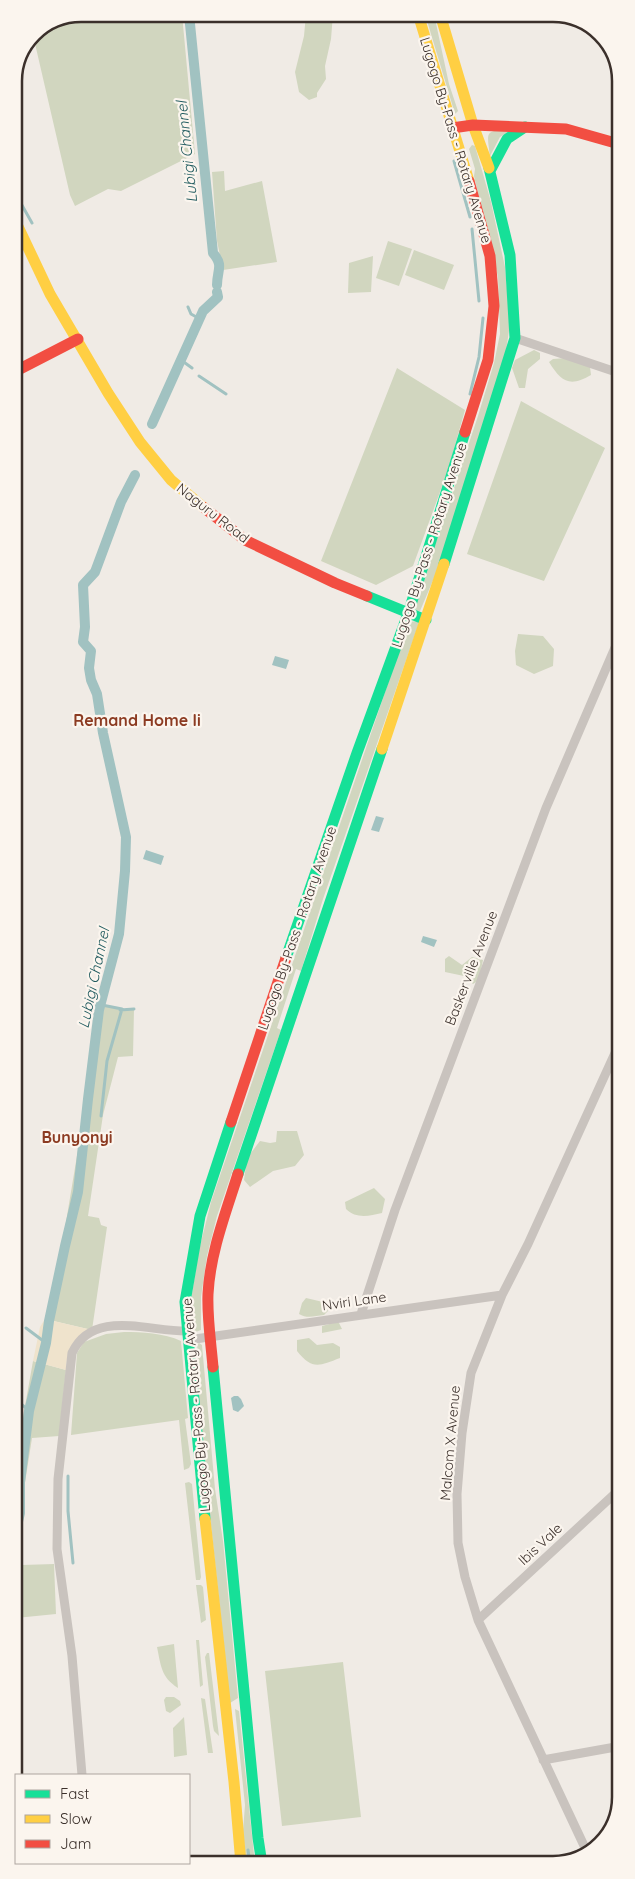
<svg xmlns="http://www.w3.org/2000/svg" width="635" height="1879" font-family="Quicksand,sans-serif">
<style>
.green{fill:#d1d6bf}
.sand{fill:#efe3cc}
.water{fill:#a1c2c1}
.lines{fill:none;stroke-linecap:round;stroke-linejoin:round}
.stream{stroke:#a1c2c1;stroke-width:3}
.canal{stroke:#a1c2c1;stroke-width:10}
.street{stroke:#c9c3be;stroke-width:9}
.fast{stroke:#16e098;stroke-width:11}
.slow{stroke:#ffcf43;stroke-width:11}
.jam{stroke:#f24e42;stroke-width:11}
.labels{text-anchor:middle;stroke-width:4.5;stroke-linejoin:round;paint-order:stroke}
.street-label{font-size:14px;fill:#3b302b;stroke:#fbf5ee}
.water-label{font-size:15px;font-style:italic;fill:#1f5a5e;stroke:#fbf5ee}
.quarter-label{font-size:16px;font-weight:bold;fill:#8c3b22;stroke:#fbf5ee}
.rim{fill:none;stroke:#3b302b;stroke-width:2.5}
</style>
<rect width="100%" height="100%" fill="#f0ebe5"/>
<path class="green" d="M82 14H182L195 154 121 191 108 189 75 206 70 195 33 35 34 33Z
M306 14H333L331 39 325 66 326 79 317 93V97L309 100 299 92 295 72 304 36Z
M425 14H434L449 84 458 111 455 114Z
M512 130 500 137 490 156C486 129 486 131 512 130Z
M472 145 475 146 491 202 505 267 510 324 506 351 437 571 420 611H417L414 608 478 416 494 363 500 334 498 277 474 176 475 169 469 149Z
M224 171 225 191 262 181 277 262 223 270 217 241 212 172Z
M388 241 412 249 399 286 376 278Z
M414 250 454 265 444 290 405 275Z
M373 256 371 292 348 293 349 263Z
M534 350 540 353V359L528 369 525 388H519L512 368 515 360Z
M566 358 590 367 591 375C569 388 561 381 549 362L553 359Z
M397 368 465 410 448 470 413 566 376 585 321 561Z
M521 401 605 448 544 581 467 554Z
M417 621 419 623 323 899 301 971 296 969 277 1028 281 1030 217 1216 207 1256 201 1297V1330L193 1333 191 1300 199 1250 211 1202 409 622Z
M518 634 543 636 554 649 553 666 534 674 516 665 515 651Z
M449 956 462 965 472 957 483 960 479 980 473 984 464 976 445 972V959Z
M102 1005 121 1010 134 1009 133 1056 118 1057 103 1115 88 1216 99 1218 101 1225 107 1227 92 1330 45 1319 62 1246Z
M277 1131H297L304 1155 295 1166 273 1171 250 1187 244 1180 247 1158 260 1141 270 1143 276 1142Z
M374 1188 385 1199 382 1213C369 1216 356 1219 346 1209L345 1202Z
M306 1298 323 1302 328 1311 324 1315C315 1316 307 1319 299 1314L302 1303Z
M337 1322 339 1323 342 1329 322 1333V1326Z
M124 1332C142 1332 164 1333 181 1341L188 1418 185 1419 191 1464 189 1468 184 1470 179 1420 71 1435 77 1353 84 1342 106 1334Z
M309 1338 317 1345 333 1343 340 1347V1358C319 1366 312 1370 297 1351V1340Z
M199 1343 202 1345 215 1489 223 1541 238 1698 230 1703 197 1394 200 1376 197 1345Z
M33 1361 66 1370 59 1436 32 1438 16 1540V1457Z
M189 1482 192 1484 201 1577 200 1580H196L185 1483Z
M54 1564 56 1614 16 1618V1568L22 1565Z
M196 1585H201L203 1587 206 1620 201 1623Z
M196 1640H199L203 1685 200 1687Z
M174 1644 178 1688C161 1677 161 1666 157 1647Z
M207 1653H209L219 1736 214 1731 213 1726 205 1657Z
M343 1662 361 1817 282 1826 265 1671Z
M166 1697H174L180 1701 181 1705 170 1713 166 1711 164 1700Z
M201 1698 205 1699 213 1753H208Z
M16 1709 23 1775H16V1815Z
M235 1709 239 1711 255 1864H246L243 1831 245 1805Z
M184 1717 187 1755 174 1757 173 1728Z"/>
<path class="sand" d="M45 1319 92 1330C73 1341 67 1348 66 1370L33 1361 40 1327Z"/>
<path class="water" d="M275 656 289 660 286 669 272 665Z
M376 816 384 818 379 832 371 830Z
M146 850 164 856 161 865 143 859Z
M423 936 437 940 434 947 421 942Z
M234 1396H238L241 1399 244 1406 238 1412 233 1410 231 1398Z"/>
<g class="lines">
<path class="stream" d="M454 161 470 217
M14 191 32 223
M472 229 479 301
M188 307 191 314 200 319
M181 360 192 368
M199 376 226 394
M470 394 479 357 483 318
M99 1010 102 1005 122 1009 107 1061 101 1116
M120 1010 134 1009
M26 1328 46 1343
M15 1398 29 1411
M16 1436 25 1448
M68 1476V1511L73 1563
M16 1481 20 1482
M248 1850 250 1864"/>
<path class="canal" d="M189 14 213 253C224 266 217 270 217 285
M152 424 203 311 218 297 217 292
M16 1530 20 1513V1482L29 1411 46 1343 49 1321 65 1246 78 1192 88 1099 99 1010 119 934 125 871 126 837 103 733 97 694 91 680 89 668 91 651 83 642 85 627 83 585 95 572 121 502 135 475"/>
<path class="street" d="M515 338 619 373
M361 1314 395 1210 546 808 620 636
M188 1340 502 1295
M478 1620 621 1488
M543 1760 621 1746
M82 1775 72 1656 57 1549 58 1479 72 1353C93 1308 149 1332 188 1331
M587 1852 478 1620 465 1577 458 1543 457 1494 462 1433 471 1373 502 1295 528 1244 620 1042
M89 1863 90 1865"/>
<path class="fast" d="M490 171 507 139 525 127
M444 564 515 338 510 255 489 168
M367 596 426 620
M286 958 357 753 408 614 465 432
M238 1174 382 749
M213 1367 258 1838 262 1864
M205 1519 185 1302 200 1216 231 1122"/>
<path class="slow" d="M418 14 469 181
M440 14 473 125 489 168
M14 218 50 294 108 393 140 442 171 480 203 507
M382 749 444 564
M205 1519 234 1782 241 1864"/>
<path class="jam" d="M452 128 473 125 566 129 619 144
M14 372 78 339
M465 432 488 360 494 306 490 256 469 181
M203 507 245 540 335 583 367 596
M231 1122 286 958
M213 1367C211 1343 207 1318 208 1294 210 1253 226 1212 238 1174"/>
</g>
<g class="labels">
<g class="street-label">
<text transform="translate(456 140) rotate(73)" y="5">Lugogo By-Pass - Rotary Avenue</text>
<text transform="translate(213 513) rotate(38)" y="5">Naguru Road</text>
<text transform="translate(429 545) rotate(-72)" y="5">Lugogo By-Pass - Rotary Avenue</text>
<text transform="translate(297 928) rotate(-71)" y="5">Lugogo By-Pass - Rotary Avenue</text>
<text transform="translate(471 968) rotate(-69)" y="5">Baskerville Avenue</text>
<text transform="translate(354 1301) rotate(-8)" y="5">Nviri Lane</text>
<text transform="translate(196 1405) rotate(-95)" y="5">Lugogo By-Pass - Rotary Avenue</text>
<text transform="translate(450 1443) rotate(-85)" y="5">Malcom X Avenue</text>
<text transform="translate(540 1544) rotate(-43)" y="5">Ibis Vale</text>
</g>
<g class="water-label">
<text transform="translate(187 152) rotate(-96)" y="5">Lubigi Channel</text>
<text transform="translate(94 978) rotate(-78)" y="5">Lubigi Channel</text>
</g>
<g class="quarter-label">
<text x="137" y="726">Remand Home Ii</text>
<text x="77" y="1143">Bunyonyi</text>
</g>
</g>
<path d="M0 0H635V1879H0ZM81 22H553A59 59 0 0 1 612 81V1797A59 59 0 0 1 553 1856H81A59 59 0 0 1 22 1797V81A59 59 0 0 1 81 22Z" fill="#fbf5ee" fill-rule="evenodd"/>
<path class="rim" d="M81 22H553A59 59 0 0 1 612 81V1797A59 59 0 0 1 553 1856H81A59 59 0 0 1 22 1797V81A59 59 0 0 1 81 22Z"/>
<rect x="15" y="1774" width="175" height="90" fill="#fbf5ee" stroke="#aea6a0"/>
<rect x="25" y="1790" width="25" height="8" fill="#16e098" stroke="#aea6a0"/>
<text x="60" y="1799" font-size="15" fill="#3b302b">Fast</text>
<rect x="25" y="1815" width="25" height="8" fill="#ffcf43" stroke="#aea6a0"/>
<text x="60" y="1824" font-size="15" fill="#3b302b">Slow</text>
<rect x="25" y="1840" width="25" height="8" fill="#f24e42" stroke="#aea6a0"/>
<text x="60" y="1849" font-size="15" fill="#3b302b">Jam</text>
</svg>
